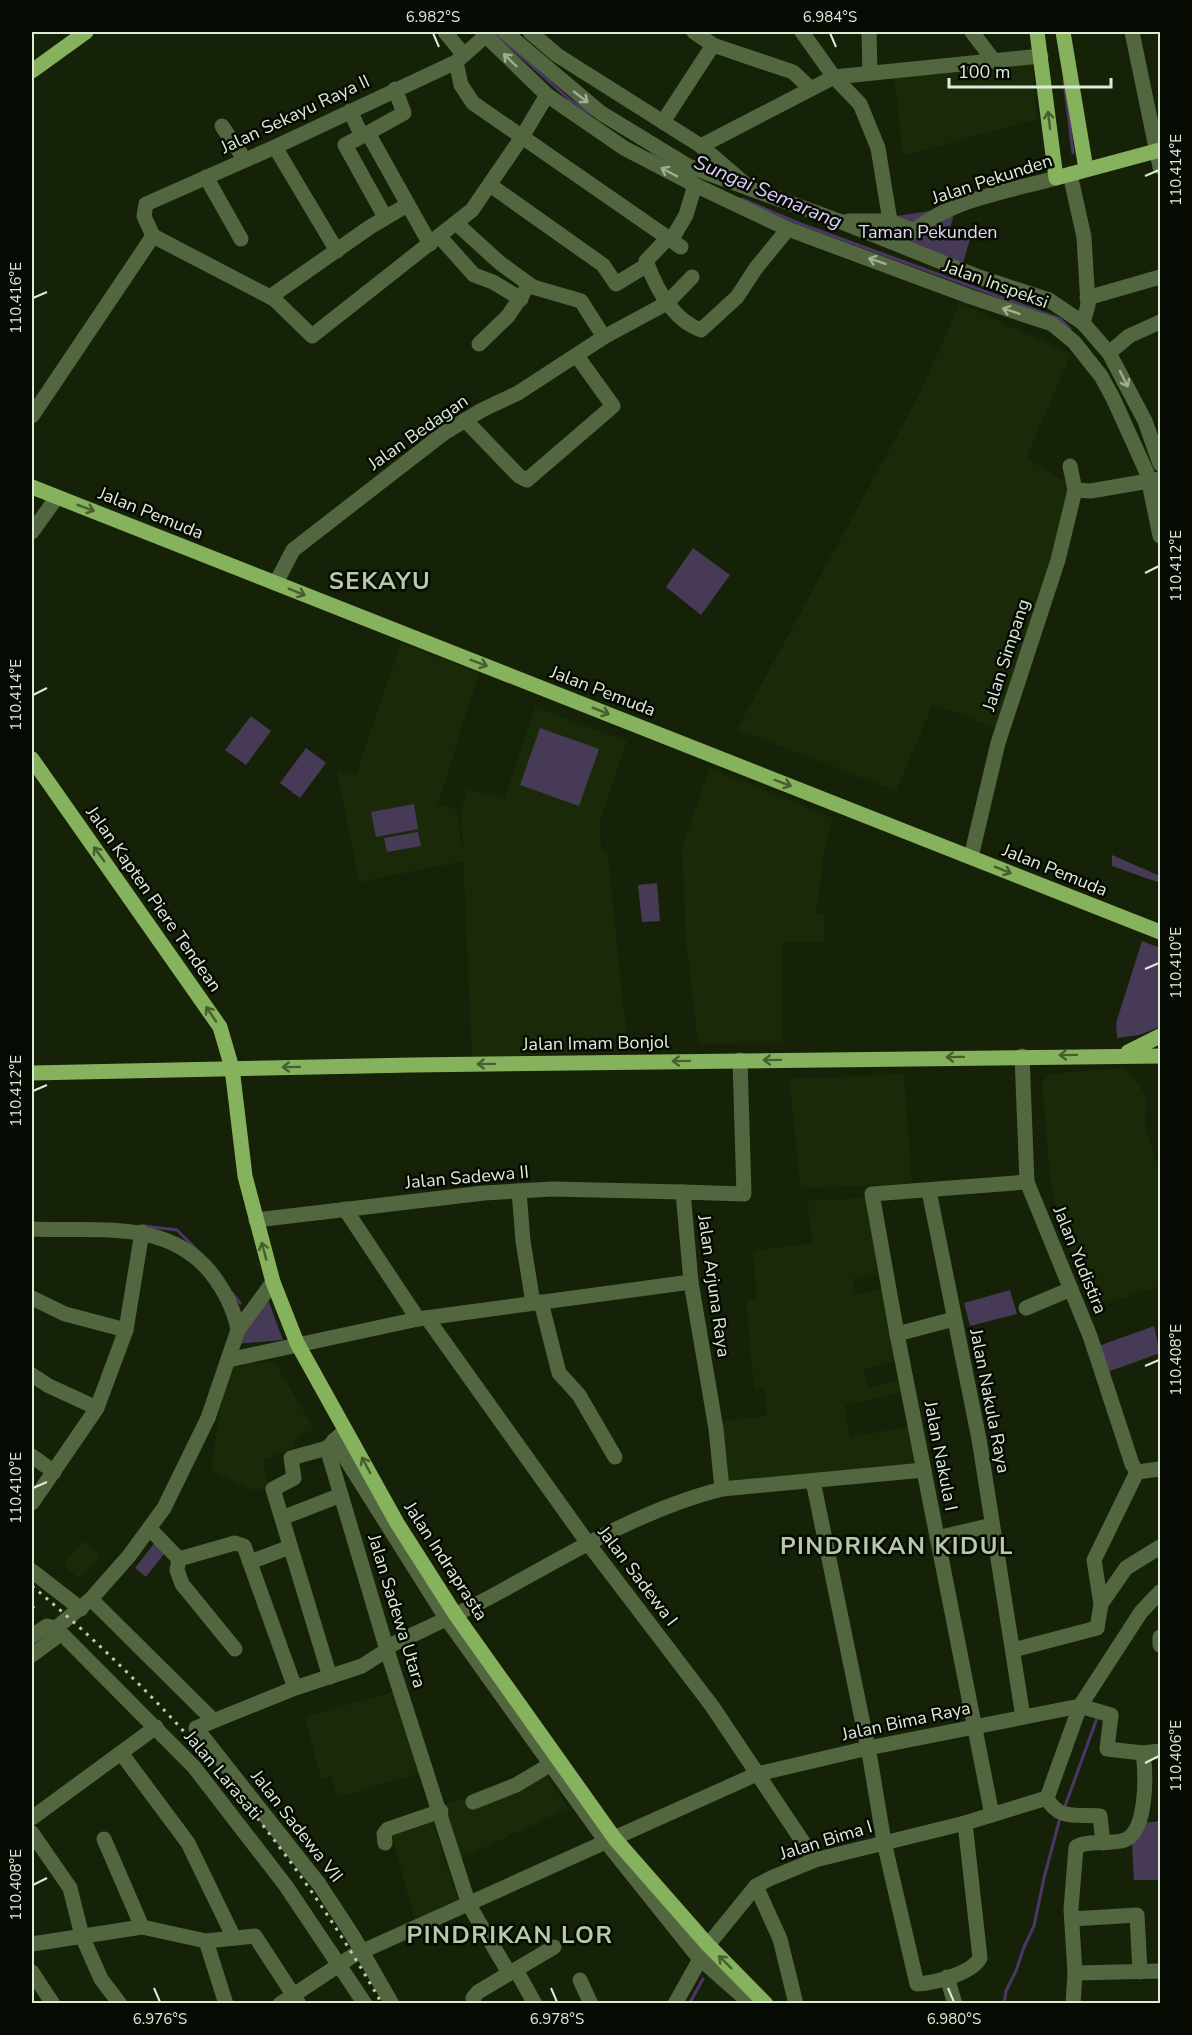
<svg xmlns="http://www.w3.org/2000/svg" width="1192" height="2035" viewBox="0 0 1192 2035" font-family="'Nunito Sans',sans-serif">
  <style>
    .built { fill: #1a2a08 }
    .green { fill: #473a57 }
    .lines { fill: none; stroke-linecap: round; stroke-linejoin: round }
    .stream { stroke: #4d3666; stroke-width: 3 }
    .minor { stroke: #526740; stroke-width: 15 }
    .major { stroke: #86b15d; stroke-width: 15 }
    .rail { stroke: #bec9b6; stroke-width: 3; stroke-dasharray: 3 6; stroke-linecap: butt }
    .oneway { stroke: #a0af94 }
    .oneway2 { stroke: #465e30 }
    .ticks { fill: none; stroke: #e0ead9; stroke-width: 2 }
    .labels { text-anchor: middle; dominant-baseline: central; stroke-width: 5; stroke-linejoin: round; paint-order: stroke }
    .street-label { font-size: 18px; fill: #e0ead9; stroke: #050a02 }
    .park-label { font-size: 18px; fill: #e3d5f5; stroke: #050a02 }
    .water-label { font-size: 20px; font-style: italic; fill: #e0ccfb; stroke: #050a02 }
    .district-label { font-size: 24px; font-weight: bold; letter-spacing: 1.5px; fill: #b7c9a8; stroke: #050a02 }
    .neatline { fill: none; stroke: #e0ead9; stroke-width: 2 }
    .ticks-label { font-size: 15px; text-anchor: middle; fill: #e0ead9 }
  </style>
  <rect width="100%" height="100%" fill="#152207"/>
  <g class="built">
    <polygon points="1032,62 1037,119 903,156 894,76"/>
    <polygon points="960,303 1071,355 1026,458 1070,485 1065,518 996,728 933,704 896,791 737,729 918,397"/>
    <polygon points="401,643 479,673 438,804 457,810 464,861 359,882 337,771 356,774"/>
    <polygon points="535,707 627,741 600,821 601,849 607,849 628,1050 472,1058 461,812 467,789 505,798"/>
    <polygon points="709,768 833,818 825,846 816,914 824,915 824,941 783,943 783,1043 698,1044 686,941 682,847"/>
    <polygon points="1121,1068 1129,1072 1146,1095 1145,1128 1160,1171 1160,1286 1093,1308 1060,1229 1050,1176 1042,1083 1049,1074"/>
    <polygon points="904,1074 912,1183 801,1189 789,1079"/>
    <polygon points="866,1198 878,1273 852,1279 856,1294 883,1289 899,1360 863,1370 868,1388 903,1379 904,1392 845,1406 850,1437 913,1426 922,1476 726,1491 720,1421 767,1416 765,1388 754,1388 746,1300 757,1298 753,1251 813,1243 807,1201"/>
    <polygon points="274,1361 314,1429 292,1440 295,1448 263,1460 269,1488 253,1490 211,1470 226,1367"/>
    <polygon points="84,1541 100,1556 79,1579 63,1564"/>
    <polygon points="396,1691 420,1773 338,1797 331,1776 321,1779 305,1717"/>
    <polygon points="542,1769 568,1808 460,1859 443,1805 492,1791"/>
    <polygon points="429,1811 460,1906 415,1921 389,1825"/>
  </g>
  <g class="green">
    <polygon points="956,207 950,228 971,236 961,270 850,223"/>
    <polygon points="693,548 730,575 701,615 666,587"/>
    <polygon points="251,716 271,731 246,765 225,750"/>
    <polygon points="540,728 599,749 579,806 520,785"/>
    <polygon points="306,748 326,763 300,798 280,783"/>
    <polygon points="414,804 418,829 376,837 371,812"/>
    <polygon points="418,832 421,846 387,852 384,838"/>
    <polygon points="1112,855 1160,876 1160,883 1112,866"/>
    <polygon points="657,883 660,921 642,922 638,885"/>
    <polygon points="1142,941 1160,948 1160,1027 1139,1035 1117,1038 1116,1023"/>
    <polygon points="1010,1290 1017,1314 970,1326 964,1303"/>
    <polygon points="267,1297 283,1340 235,1344"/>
    <polygon points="1154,1326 1160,1353 1102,1374 1093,1348"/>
    <polygon points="156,1541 167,1550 146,1577 135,1568"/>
    <polygon points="1160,1821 1160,1880 1134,1880 1132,1844 1144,1823"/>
  </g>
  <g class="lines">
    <g class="stream">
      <polyline points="495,33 570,100 591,114"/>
      <polyline points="1064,81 1073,153"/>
      <polyline points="652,153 666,162"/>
      <polyline points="742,199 798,223 1060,319 1070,329"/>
      <polyline points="144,1226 177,1230 206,1259"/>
      <polyline points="232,1293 240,1303"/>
      <polyline points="1064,1809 1097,1718"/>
      <polyline points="689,2004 703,1979"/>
      <polyline points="1004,2004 1006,1991 1016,1971 1024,1947 1034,1926 1044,1878 1060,1818"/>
    </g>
    <g class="minor">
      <polyline points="445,32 464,55"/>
      <polyline points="482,32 547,95 624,148 695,185 788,229 971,297 1052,324 1074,342 1101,376 1113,398 1147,473 1160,536"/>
      <polyline points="505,32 601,113 688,166 839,221 979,277 1049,300 1083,323 1109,353 1145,421 1160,464"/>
      <polyline points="530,32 557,55 701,146 744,183"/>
      <polyline points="694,32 713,45 793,72 810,88"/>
      <polyline points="802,32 834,77 860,104 878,148 890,221"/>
      <polyline points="869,32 870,73"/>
      <polyline points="972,32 994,61"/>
      <polyline points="1132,32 1160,167"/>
      <polyline points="456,62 461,85 473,103 681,247"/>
      <polyline points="350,111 362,136 368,133 430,244"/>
      <polyline points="663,122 713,45"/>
      <polyline points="222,126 245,160"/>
      <polyline points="368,133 404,113 395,89"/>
      <polyline points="362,136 345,145 385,217"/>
      <polyline points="701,146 834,77 1041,56"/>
      <polyline points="275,147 337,251"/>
      <polyline points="1070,174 1084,237 1088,305 1083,323"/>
      <polyline points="206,177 241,239"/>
      <polyline points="490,185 603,265 616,284 647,265"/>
      <path d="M848,221h42l24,10c37,-32 96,-40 142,-53"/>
      <polyline points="457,224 500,263 533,287 581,301 604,337"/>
      <polyline points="153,236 274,299 312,336 472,210 522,137 547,95"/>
      <polyline points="153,236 144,216 146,204 275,147 456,62 490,32"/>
      <polyline points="440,237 474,275 493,282 521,299"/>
      <path d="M669,237l-23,24c10,27 26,59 55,69l36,-33 19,-29 32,-39"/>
      <polyline points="672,239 686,215 695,185"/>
      <polyline points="270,297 370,227 407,205"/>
      <polyline points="1087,298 1160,277"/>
      <polyline points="479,344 508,316 524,292"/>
      <polyline points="1109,353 1129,336 1160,322"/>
      <polyline points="32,416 153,236"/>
      <polyline points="465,420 519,476 527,480 613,406 577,356"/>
      <polyline points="1075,490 1091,491 1160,479"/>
      <polyline points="32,532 57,497"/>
      <polyline points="276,583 293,550 444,433 482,410 518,393 604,337 667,303 692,277"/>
      <polyline points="971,857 998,743 1058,560 1075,490 1070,466"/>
      <polyline points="1022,1056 1027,1182 1090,1336 1132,1464 1137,1472"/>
      <polyline points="740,1060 744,1194 683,1192 691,1282 716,1429 722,1489 924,1470"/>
      <polyline points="519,1191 523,1241 533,1303"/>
      <polyline points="929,1191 979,1439 1023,1717"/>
      <polyline points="345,1209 418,1319"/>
      <polyline points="256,1220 484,1193 553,1189 683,1192"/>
      <path d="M32,1229c63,3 135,-11 179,44 14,18 23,35 27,57"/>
      <polyline points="32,1298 65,1314 126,1330"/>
      <polyline points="541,1302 559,1373 579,1395 615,1457"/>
      <polyline points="1026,1308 1071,1289"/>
      <polyline points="427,1318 587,1542 712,1706 815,1860"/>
      <polyline points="897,1334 954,1319"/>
      <polyline points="228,1360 418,1319 691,1282"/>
      <polyline points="32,1375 49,1386 97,1408"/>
      <polyline points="340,1435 327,1448 387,1650 469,1905 509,1973"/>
      <polyline points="334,1440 446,1618 607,1843 699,1958 751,2004"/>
      <polyline points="327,1448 291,1458 294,1478 273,1489 330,1677"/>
      <polyline points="32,1456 54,1472"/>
      <polyline points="1137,1472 1160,1469"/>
      <path d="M813,1481l57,277 14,84 33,142c17,-1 54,-10 63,-26l-15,-135"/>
      <polyline points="32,1503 97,1408 126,1330 142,1232"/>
      <polyline points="282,1518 341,1495"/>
      <polyline points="150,1529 179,1559 235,1543 244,1546 295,1688"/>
      <polyline points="937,1538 992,1525"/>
      <polyline points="179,1559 177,1570 182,1584 235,1649"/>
      <polyline points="250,1562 290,1547"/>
      <polyline points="32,1571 81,1609"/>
      <polyline points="91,1599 212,1719"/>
      <polyline points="1101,1604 1126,1568 1160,1547"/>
      <polyline points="56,1628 194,1767 286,1886 365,2004"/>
      <polyline points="56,1628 91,1599 129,1556 164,1508 208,1418 238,1330 273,1282"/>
      <polyline points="1097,1628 1101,1604 1094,1560 1137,1472"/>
      <polyline points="32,1636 47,1626 56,1628"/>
      <polyline points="1160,1637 1160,1645"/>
      <path d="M387,1647c35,-17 72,-33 107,-52 74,-40 145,-85 228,-106"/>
      <polyline points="387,1650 362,1666 295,1688 196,1728 319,1884 353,1936 392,2004"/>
      <polyline points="1013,1650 1097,1628"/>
      <polyline points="32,1655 55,1638 56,1628"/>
      <polyline points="121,1753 188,1843 234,1938"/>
      <polyline points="473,1802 516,1785 558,1760"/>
      <polyline points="992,1815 897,1334 872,1194 1027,1182"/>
      <polyline points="32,1818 156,1727"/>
      <polyline points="32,1833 70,1888 82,1936 101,1979 120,2004"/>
      <polyline points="104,1839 142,1927"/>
      <polyline points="385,1843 384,1834 388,1829 441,1811"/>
      <path d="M1103,1843l-3,-27c-21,-2 -42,5 -53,-18l33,-92 31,9 -4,34 36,4"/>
      <polyline points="756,1886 780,1939 796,2004"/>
      <polyline points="1072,1919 1137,1915 1140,1972"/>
      <polyline points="206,1941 226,2004"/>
      <polyline points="32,1944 142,1927 206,1941 255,1936 298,2002"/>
      <polyline points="516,1970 535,2004"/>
      <polyline points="32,1972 53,2004"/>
      <path d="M1075,1973l-4,-64 5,-62c11,-7 32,-3 45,-6 27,-4 25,-67 22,-88l17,-2"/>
      <polyline points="947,1977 955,2004"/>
      <polyline points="580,1980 591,2004"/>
      <polyline points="280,2004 354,1955 757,1774 868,1748 1080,1706 1141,1612 1160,1592"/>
      <polyline points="474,2004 473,1998 478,1992 554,1947"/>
      <polyline points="675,2004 708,1945 756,1886 771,1878 815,1860 965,1823 1047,1798"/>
      <polyline points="1073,2004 1075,1973 1160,1971"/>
    </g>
    <g class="major">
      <polyline points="1037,32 1056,178 1160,150"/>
      <polyline points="1063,32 1086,169"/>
      <polyline points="32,71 86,32"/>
      <polyline points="32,487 1160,932"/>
      <polyline points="32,759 220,1027 232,1068 245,1176 273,1282 297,1343 397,1523 455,1614 615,1839 708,1945 766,2004"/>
      <polyline points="1128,1052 1160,1036"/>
      <polyline points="32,1073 412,1065 1160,1056"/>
    </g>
    <g class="rail">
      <path d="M32,1586c140,117 260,259 350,418"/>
      <polyline points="32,1606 36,1610"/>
    </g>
  </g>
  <defs><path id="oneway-shaft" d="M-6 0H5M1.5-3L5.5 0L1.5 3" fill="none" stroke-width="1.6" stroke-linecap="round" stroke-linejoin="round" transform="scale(1.5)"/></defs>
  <g class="oneway">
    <use href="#oneway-shaft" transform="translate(510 60) rotate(-136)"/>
    <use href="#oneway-shaft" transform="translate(581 97) rotate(38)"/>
    <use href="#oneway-shaft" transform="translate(669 172) rotate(-152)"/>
    <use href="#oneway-shaft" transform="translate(877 261) rotate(-161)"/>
    <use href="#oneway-shaft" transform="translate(1011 311) rotate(-162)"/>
    <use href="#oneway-shaft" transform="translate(1124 379) rotate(63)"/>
  </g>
  <g class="oneway2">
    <use href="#oneway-shaft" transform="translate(1049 120) rotate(-97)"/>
    <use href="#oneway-shaft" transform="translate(86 508) rotate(21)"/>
    <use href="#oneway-shaft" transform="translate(297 592) rotate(22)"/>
    <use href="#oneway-shaft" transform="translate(479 663) rotate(21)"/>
    <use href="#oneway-shaft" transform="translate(601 711) rotate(22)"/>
    <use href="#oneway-shaft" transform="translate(783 783) rotate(20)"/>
    <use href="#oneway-shaft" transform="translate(99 854) rotate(-126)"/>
    <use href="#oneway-shaft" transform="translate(1003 870) rotate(22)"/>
    <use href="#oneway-shaft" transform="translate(211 1014) rotate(-124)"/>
    <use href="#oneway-shaft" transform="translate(1068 1055) rotate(179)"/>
    <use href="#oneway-shaft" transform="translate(955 1057) rotate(179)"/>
    <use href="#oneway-shaft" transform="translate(772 1060) rotate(179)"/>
    <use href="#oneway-shaft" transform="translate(681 1061) rotate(179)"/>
    <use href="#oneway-shaft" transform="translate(486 1064) rotate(179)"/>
    <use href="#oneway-shaft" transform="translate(291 1067) rotate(179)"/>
    <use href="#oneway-shaft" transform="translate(264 1251) rotate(-105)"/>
    <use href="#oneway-shaft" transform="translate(366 1465) rotate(-118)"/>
    <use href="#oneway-shaft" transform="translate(725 1962) rotate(-135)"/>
  </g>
  <path class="ticks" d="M433,33l6,14M830,33l6,14M1145,176l14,-6M33,298l14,-6M1145,573l14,-7M33,695l14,-7M1145,969l14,-6M33,1091l14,-6M1145,1366l14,-6M33,1488l14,-6M1145,1763l14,-7M33,1885l14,-7M154,1988l6,14M551,1988l6,14M948,1988l6,14"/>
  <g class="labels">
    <g class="street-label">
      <text transform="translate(295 114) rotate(-25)">Jalan Sekayu Raya II</text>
      <text transform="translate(992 179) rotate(-18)">Jalan Pekunden</text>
      <text transform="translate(996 284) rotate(20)">Jalan Inspeksi</text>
      <text transform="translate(418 432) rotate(-35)">Jalan Bedagan</text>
      <text transform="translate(151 513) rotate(22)">Jalan Pemuda</text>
      <text transform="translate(1006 655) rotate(-72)">Jalan Simpang</text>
      <text transform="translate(603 691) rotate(21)">Jalan Pemuda</text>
      <text transform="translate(1055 870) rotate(22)">Jalan Pemuda</text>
      <text transform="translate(154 899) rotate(55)">Jalan Kapten Piere Tendean</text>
      <text transform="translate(596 1043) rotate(-1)">Jalan Imam Bonjol</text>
      <text transform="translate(467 1177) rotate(-5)">Jalan Sadewa II</text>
      <text transform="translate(1080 1260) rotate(68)">Jalan Yudistira</text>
      <text transform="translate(714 1286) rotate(82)">Jalan Arjuna Raya</text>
      <text transform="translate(990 1401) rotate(79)">Jalan Nakula Raya</text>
      <text transform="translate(941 1456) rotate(79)">Jalan Nakula I</text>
      <text transform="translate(446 1561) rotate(57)">Jalan Indraprasta</text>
      <text transform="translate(638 1576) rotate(53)">Jalan Sadewa I</text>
      <text transform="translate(397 1611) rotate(73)">Jalan Sadewa Utara</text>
      <text transform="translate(906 1721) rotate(-12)">Jalan Bima Raya</text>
      <text transform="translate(223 1775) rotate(50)">Jalan Larasati</text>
      <text transform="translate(297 1826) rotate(52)">Jalan Sadewa VII</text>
      <text transform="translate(826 1840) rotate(-17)">Jalan Bima I</text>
    </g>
    <g class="park-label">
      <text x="928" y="232">Taman Pekunden</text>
    </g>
    <g class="water-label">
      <text transform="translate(768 192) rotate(23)">Sungai Semarang</text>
    </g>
    <g class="district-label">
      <text x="380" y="581">SEKAYU</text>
      <text x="897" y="1546">PINDRIKAN KIDUL</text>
      <text x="510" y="1935">PINDRIKAN LOR</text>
    </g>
  </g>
  <rect width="1192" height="2035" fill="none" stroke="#050a02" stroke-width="66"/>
  <path d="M949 78v9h162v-9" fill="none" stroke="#e0ead9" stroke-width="3"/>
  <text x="958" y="78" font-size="18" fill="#e0ead9" stroke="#050a02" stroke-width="4.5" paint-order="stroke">100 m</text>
  <rect x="33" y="33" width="1126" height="1969" class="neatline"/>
  <g class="ticks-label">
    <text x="433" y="22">6.982°S</text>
    <text x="830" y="22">6.984°S</text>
    <text transform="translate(1176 170) rotate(-90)" y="5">110.414°E</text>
    <text transform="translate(16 298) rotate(-90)" y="5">110.416°E</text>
    <text transform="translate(1176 566) rotate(-90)" y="5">110.412°E</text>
    <text transform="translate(16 695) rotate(-90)" y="5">110.414°E</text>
    <text transform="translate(1176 963) rotate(-90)" y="5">110.410°E</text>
    <text transform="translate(16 1091) rotate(-90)" y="5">110.412°E</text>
    <text transform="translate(1176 1360) rotate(-90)" y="5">110.408°E</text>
    <text transform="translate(16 1488) rotate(-90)" y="5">110.410°E</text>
    <text transform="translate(1176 1756) rotate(-90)" y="5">110.406°E</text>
    <text transform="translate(16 1885) rotate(-90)" y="5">110.408°E</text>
    <text x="160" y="2024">6.976°S</text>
    <text x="557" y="2024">6.978°S</text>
    <text x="954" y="2024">6.980°S</text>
  </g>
</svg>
